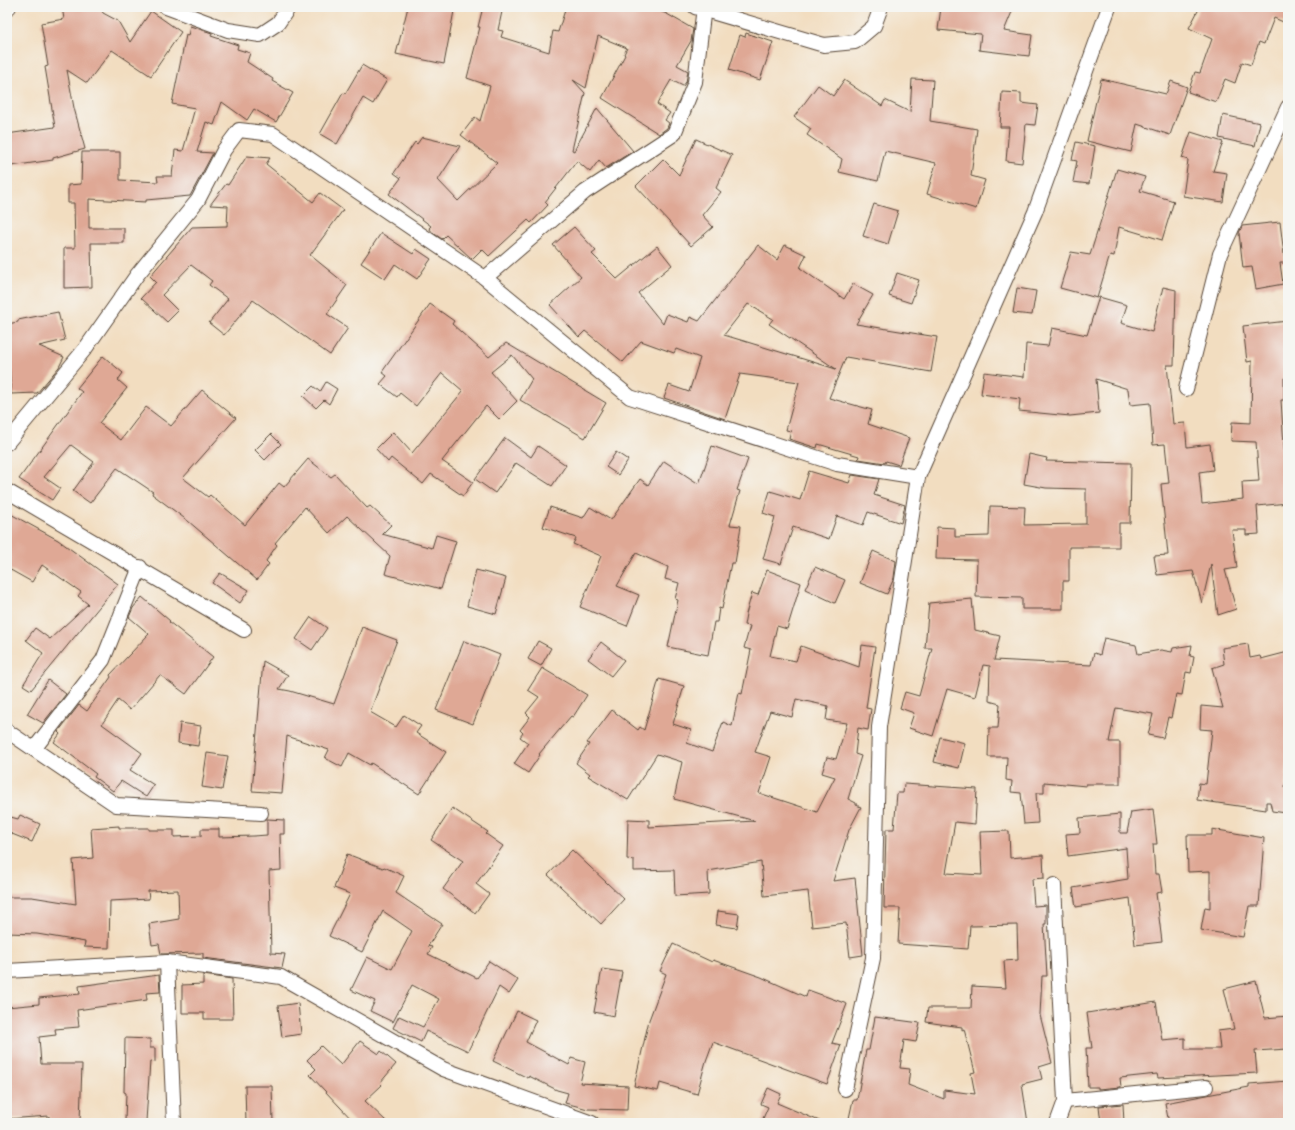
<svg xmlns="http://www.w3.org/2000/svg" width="1295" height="1130" viewBox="0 0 1295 1130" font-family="Sriracha,sans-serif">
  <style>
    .building { fill: #dfa895; fill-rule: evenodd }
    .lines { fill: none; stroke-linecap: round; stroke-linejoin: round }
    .street-casing { stroke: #564536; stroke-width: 16 }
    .street { stroke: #fff; stroke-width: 14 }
  </style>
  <rect width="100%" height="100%" fill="#f6f6f2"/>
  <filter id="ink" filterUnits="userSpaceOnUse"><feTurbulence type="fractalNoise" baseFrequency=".025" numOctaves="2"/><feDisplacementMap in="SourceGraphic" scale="8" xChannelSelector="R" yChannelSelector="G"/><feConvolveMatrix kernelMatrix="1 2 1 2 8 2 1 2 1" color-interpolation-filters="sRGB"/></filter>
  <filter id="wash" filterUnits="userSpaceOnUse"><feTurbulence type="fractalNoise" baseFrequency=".012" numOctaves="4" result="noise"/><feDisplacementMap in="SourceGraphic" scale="16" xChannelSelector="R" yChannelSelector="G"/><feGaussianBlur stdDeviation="0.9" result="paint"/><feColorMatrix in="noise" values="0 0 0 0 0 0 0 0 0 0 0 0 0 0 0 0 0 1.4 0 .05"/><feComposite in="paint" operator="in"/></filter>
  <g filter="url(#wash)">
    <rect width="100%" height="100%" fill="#f2ddc0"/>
    <g id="blocks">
      <g class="building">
        <polygon points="62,7 100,7 103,13 118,21 130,42 151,11 181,32 151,76 112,50 87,83 67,70 74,108 85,149 53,158 53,160 11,166 7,134 55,127 45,67 48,66 41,23 64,19"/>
        <polygon points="408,7 438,7 454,11 444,64 396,54"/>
        <polygon points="483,7 503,7 498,30 503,31 501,37 549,52 553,31 558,32 566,7 649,7 667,14 693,29 691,41 677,65 688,71 686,82 683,86 671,80 657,104 670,113 665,120 669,123 667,128 659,134 602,98 625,55 624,54 627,48 598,36 586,88 573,80 585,93 572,150 574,151 597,108 633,151 606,168 599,160 590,172 577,161 545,202 548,205 531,223 528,220 489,256 482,249 472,259 446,235 442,239 433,233 429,228 431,226 389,194 401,178 394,173 415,142 417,144 422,137 460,146 438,180 458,201 497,163 461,135 475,117 480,121 490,86 467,78 480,27 478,27"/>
        <polygon points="941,7 1014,7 1004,31 1032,35 1029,56 979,50 981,34 938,30"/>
        <polygon points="1200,7 1288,7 1288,24 1274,18 1264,44 1259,42 1251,65 1242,62 1235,83 1225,79 1216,102 1188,92 1195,72 1200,73 1212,39 1189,28"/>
        <polygon points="190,26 212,33 211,36 238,45 237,49 250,53 247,62 273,79 272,81 293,93 276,122 254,109 247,120 222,102 214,125 206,122 197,152 213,153 190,196 146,200 146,202 89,199 89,228 124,228 124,243 91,243 92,287 64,288 64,248 75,248 74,203 68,203 68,185 81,184 82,152 120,152 120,180 158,182 157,176 172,176 175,150 183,151 195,108 172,104 186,35 188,36"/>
        <polygon points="746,33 773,42 760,80 729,70 740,35 745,37"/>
        <polygon points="362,65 387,80 373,104 363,98 337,144 320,134 343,93 345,94"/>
        <polygon points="912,79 933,80 930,121 977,129 971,176 985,180 976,209 927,194 936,163 885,151 878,181 839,172 842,159 807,135 811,129 794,117 818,85 833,96 844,80 882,106 885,100 910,112"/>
        <polygon points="1101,79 1166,94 1171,81 1187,87 1170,135 1137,124 1131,152 1087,141"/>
        <polygon points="1002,92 1021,93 1021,103 1038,105 1035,125 1026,124 1022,163 1006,161 1009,127 1000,127"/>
        <polygon points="1223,115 1260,123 1255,146 1219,138"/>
        <polygon points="1191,132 1223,142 1213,171 1227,173 1223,202 1183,196 1188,160 1182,158"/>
        <polygon points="696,139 732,155 716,188 721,192 702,215 713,227 691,246 636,186 663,159 679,175"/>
        <polygon points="1076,142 1095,146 1089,184 1073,182 1077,161 1072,160"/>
        <polygon points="247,156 270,158 266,164 313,202 320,193 343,210 310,255 347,285 327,314 348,328 330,355 253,300 224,335 209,323 228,299 209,285 212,281 191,265 162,295 178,311 167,322 141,298 156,282 150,276 192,227 227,226 228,206 210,205 226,184 228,185"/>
        <polygon points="1117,169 1145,177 1140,191 1174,201 1162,240 1119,227 1114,256 1110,255 1097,298 1060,288 1071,252 1090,255"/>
        <polygon points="874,204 898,211 888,244 863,236"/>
        <polygon points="1280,222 1285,263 1280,263 1283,284 1256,289 1252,267 1243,268 1239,233 1242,226"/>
        <path d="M574,227l22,24 -4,3 25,25 40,-33 15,19 -34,28 25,31 4,-10 21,8 2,-5 9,4 59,-76 19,15 8,-15 21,10 -6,13 44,31 9,-15 20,11 -17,29 81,13 -6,35 -85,-15 -17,41 43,12 -4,14 41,14 -10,27 -13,-4 -1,2 -27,-4 1,-3 -41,-12 -1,4 -28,-9 2,-8 -5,-1 13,-48 -59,-8 -15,45 -61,-21 5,-13 20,7 11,-34 -24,-9 -2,4 -33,-12 -18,21 -38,-31 -6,6 -29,-32 31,-28 -28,-32zM748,304l25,15 -4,5 67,45 -112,-34z"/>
        <polygon points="381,233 413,254 416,249 431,259 417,279 395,264 385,279 361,263"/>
        <polygon points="897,273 919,280 911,303 889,296"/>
        <polygon points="1163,287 1176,290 1174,365 1167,365 1173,424 1185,423 1187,447 1210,444 1213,470 1199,472 1202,504 1243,499 1242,482 1259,481 1256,442 1231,441 1232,422 1251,423 1252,361 1247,362 1243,326 1288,321 1288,378 1284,378 1284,400 1281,400 1285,461 1288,460 1288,503 1257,506 1259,534 1246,535 1246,530 1232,530 1237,568 1225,570 1236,609 1218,615 1211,564 1202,603 1193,571 1157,575 1154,556 1168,555 1161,484 1169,483 1165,444 1153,445 1150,403 1130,405 1128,389 1096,379 1099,413 1070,416 1019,411 1020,399 981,394 984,372 1024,377 1026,344 1048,346 1052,328 1087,335 1099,297 1127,305 1121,323 1152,332"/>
        <polygon points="1017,288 1036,291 1032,315 1013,313"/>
        <polygon points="430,304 454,321 452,324 489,357 506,343 606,403 585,438 520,400 532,379 512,355 491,372 517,401 499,419 486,406 442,461 473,482 463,496 431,474 423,484 391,458 388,462 376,449 393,432 412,453 463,391 442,373 416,406 400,393 397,397 380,384 387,376 382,372"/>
        <polygon points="58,312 65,340 39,346 64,357 59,367 37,393 11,394 7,324 18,322 18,320"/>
        <polygon points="103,356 123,373 118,380 127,388 99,423 121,440 146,407 171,426 202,390 236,418 183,478 208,497 210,495 245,525 279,483 284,487 308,459 331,477 335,474 367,508 370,506 391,525 382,534 432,548 436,535 456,541 441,589 385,574 390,556 347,516 329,533 305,507 275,543 277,545 266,561 269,564 257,580 188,521 152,494 153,492 117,468 90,503 73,491 94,462 71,445 44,477 60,488 52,500 19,479 82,392 77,388"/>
        <polygon points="326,382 337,389 329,404 324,400 316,408 303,396 313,386 320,392"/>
        <polygon points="271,434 281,444 265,460 255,450"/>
        <polygon points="505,438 531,457 538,446 566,465 552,486 516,463 495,493 475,479"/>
        <polygon points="712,446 748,459 737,490 740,491 730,525 741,526 735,563 731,563 722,609 719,608 717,622 714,622 708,655 668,647 678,600 675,599 679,583 665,579 668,567 636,553 617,586 639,595 627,626 580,607 601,556 573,544 576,538 543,527 550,507 583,518 590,507 611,520 640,479 648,485 664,461 699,484"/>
        <polygon points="616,452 628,460 618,475 606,467"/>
        <polygon points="1029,454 1047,458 1046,461 1131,463 1130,523 1119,523 1119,547 1069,547 1069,581 1063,581 1063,609 1022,609 1022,598 976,597 977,560 936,559 937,527 955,528 955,537 989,536 990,506 1025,507 1024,525 1086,524 1086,489 1046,488 1024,484"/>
        <polygon points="809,471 849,483 852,475 879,479 874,495 905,505 901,523 868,512 863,525 837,516 829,539 793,527 781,564 763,559 775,517 763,513 770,491 800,500"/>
        <polygon points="7,512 58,540 118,584 31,690 23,685 43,653 26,640 35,628 50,639 88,604 78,596 81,592 42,565 32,582 7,568"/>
        <polygon points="873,551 896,561 894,578 887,594 860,583"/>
        <polygon points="815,567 845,580 835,603 805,589"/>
        <polygon points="476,570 506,578 496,614 467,606"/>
        <path d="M767,570l34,13 -14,46 -10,-3 -7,30 26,5 5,-15 58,21 3,-22 13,2 -9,61 5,1 -3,21 -10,-2 -3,26 6,2 -13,43 8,4v2l5,2 -12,23 -16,51 22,-3 8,77 -13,2 -4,-34 -34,4 -4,-36 -44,5 -3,-34 -53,9 1,23 -34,2 -1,-26 -40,1v-11l-7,-1 1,-40 21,1v7l106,-6 -81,-22 8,-37 -25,-8 -29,46 -40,-24 2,-2 -14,-11 13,-19 -2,-1 25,-33 26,20 2,-3 4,3 15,-51 25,7 -11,38 18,6 -4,13 25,9 11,-30 9,4 7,-33 3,1 9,-44 -7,-2 6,-22 -6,-1 2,-11 6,-21 6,2zM796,699l32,7 -2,14 21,3 -11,36 -9,-2 -5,16 13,4 -18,35 -58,-19 12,-36 -16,-5 15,-41 22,6z"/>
        <polygon points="220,573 249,590 240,603 212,583"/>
        <polygon points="142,597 170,621 169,622 213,657 186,694 160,675 130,710 118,700 102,724 142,753 130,770 154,785 146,797 121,781 113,791 94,777 96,774 54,742 60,734 58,732 79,705 87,711 111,677 110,675 149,634 129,617 133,608"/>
        <polygon points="972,599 975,630 1000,636 994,660 1091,665 1094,653 1100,655 1104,638 1136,645 1138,654 1161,650 1172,652 1173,648 1192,645 1190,656 1194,657 1191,673 1186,672 1182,695 1176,694 1171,718 1168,717 1163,738 1148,735 1153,714 1116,708 1109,742 1120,742 1120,784 1086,784 1086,786 1044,782 1044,793 1036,793 1038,823 1024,824 1021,793 1011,792 1012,781 1006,780 1007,757 988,757 989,728 998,728 1000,704 989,701 990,666 983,665 975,697 947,689 933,736 909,728 914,713 900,708 905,692 919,696 932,648 925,648 929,603"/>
        <polygon points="311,617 327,628 312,650 296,639"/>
        <polygon points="362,627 397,640 370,712 396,727 404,715 421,726 416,733 446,752 419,794 371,763 370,765 349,753 342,767 325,758 329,750 287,736 282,793 252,791 263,661 288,675 279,689 290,691 334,704"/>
        <polygon points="464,641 500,655 473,724 436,710"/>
        <polygon points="538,641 551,648 541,666 528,659"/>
        <polygon points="601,642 624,660 611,676 588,659"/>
        <polygon points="1248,644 1250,658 1260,656 1261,659 1288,652 1288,758 1285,787 1288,788 1288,799 1286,813 1272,811 1270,802 1266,802 1266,810 1197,800 1199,783 1206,784 1212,730 1200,729 1201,706 1223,708 1212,668 1224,664 1222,648"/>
        <polygon points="542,668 587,695 573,717 571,716 539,754 540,755 528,773 514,764 528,743 520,737 523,733 520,730 530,717 526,713 539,697 528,690"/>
        <polygon points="48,680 66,694 43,723 27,714"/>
        <polygon points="180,723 201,726 198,746 178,743"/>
        <polygon points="940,737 965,743 959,768 934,762"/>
        <polygon points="207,753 228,756 222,790 202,787"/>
        <polygon points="904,784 977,789 975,824 955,822 946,873 982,875 980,832 1009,831 1010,858 1043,855 1044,878 1032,879 1034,906 1046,905 1046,924 1044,924 1047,976 1042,976 1040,1015 1052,1063 1039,1067 1042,1079 1022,1084 1028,1123 848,1123 853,1100 857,1100 866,1050 869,1050 875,1017 920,1023 916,1042 904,1040 900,1068 910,1069 908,1085 944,1099 944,1090 975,1094 971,1073 975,1072 964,1029 962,1030 962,1027 926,1022 928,1008 971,1008 972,986 1006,988 1004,961 1018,960 1017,925 970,926 968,949 898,944 900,908 884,908 886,829 894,829 897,793 903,793"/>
        <polygon points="452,808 488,832 486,834 503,846 476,884 489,894 475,913 443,889 463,861 431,840"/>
        <polygon points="1153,809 1157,844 1153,844 1155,874 1159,874 1162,892 1156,893 1162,942 1135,945 1130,898 1076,907 1073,888 1128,879 1126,848 1068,856 1066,834 1080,833 1079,818 1120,814 1120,833 1127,833 1131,812"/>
        <polygon points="20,815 40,824 32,842 7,832 7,816 18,819"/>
        <polygon points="267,819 284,820 284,834 280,834 281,870 269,871 271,953 285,954 282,968 203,958 203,953 161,954 159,944 152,945 149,924 179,919 178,890 148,891 149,899 110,901 109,948 84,947 85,942 37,934 7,933 7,897 32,897 76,904 73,860 93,858 91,828 119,826 119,828 149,828 149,830 174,830 174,837 201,836 201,829 219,829 219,837 254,836 267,835"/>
        <polygon points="1212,829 1264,838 1259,906 1249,906 1243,937 1201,930 1205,907 1210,908 1210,871 1188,872 1187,835 1212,835"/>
        <polygon points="572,850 624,899 601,924 548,875"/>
        <polygon points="347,854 383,868 384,867 404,876 396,893 442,924 428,946 432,947 428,954 477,978 489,961 518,980 509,994 499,987 468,1051 426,1031 421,1042 393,1028 399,1016 423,1027 439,999 412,985 393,1022 370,1011 375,1001 351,990 367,957 392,969 412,931 383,911 362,952 329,936 350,894 334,888"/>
        <polygon points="718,911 739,914 737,928 716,925"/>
        <polygon points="673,944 712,962 713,960 761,977 806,997 808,990 847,1004 832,1043 841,1045 827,1084 713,1042 706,1061 697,1094 660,1083 658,1091 634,1086 649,1020 666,974 660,971"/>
        <polygon points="602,969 622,972 614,1016 594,1012"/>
        <polygon points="159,975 160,992 146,993 147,1000 77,1010 79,1027 55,1029 56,1035 39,1037 41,1064 82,1064 80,1122 60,1122 60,1120 49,1119 49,1116 7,1119 7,1007 39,1004 39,998 80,994 79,986"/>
        <polygon points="203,975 232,979 233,1019 204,1019 204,1013 182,1013 182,985 203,984"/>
        <polygon points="1256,981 1265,1018 1288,1016 1288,1049 1255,1051 1257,1073 1158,1078 1157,1074 1120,1078 1121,1087 1098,1089 1098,1087 1088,1087 1086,1048 1092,1048 1087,1013 1156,1002 1162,1040 1185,1038 1185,1049 1220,1049 1218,1031 1234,1029 1224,989"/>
        <polygon points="298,1003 301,1034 282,1037 278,1006"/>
        <polygon points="517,1011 536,1020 526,1042 569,1065 571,1058 585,1062 580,1083 628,1086 627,1110 588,1109 565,1103 568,1093 557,1090 529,1076 528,1078 493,1061"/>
        <polygon points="125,1038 150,1039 150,1048 155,1048 155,1062 150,1061 146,1121 125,1121 126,1093 124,1092"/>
        <polygon points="360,1041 379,1054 381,1051 396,1064 380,1083 382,1085 365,1101 388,1123 355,1123 310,1075 316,1069 307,1060 321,1046 341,1065"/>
        <polygon points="1288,1081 1286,1123 1169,1123 1165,1103 1249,1087 1249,1084"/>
        <polygon points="245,1086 272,1086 273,1123 246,1123"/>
        <polygon points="768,1088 781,1094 777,1103 824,1123 761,1123 768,1107 761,1104"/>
        <polygon points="1123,1104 1124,1123 1101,1123 1099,1106"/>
      </g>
    </g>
  </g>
  <g filter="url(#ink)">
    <use href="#blocks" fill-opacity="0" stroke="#564536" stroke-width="1"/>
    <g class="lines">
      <g class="street-casing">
        <g id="street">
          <polyline points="166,7 228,30 260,35 278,23 289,7"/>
          <polyline points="695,7 824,45 855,42 874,26 881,7"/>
          <polyline points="7,8 9,7"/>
          <polyline points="485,278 585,192 674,134 695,82 704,7"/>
          <polyline points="1186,389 1220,254 1288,107"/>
          <polyline points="7,443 85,349 137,275 198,200 224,150 239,130 273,134 485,278 630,397 837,464 918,477"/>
          <polyline points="7,491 244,630"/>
          <polyline points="7,731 116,805 261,813"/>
          <polyline points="34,749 103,660 140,567"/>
          <polyline points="1054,885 1065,1101 1057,1123"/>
          <polyline points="167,962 174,1123"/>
          <polyline points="7,971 167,962 281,977 443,1069 592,1123"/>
          <polyline points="845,1089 873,958 879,727 918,477 1035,212 1109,7"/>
          <polyline points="1065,1101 1206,1087"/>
        </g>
      </g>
      <use href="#street" class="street"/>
    </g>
  </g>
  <rect width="1295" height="1130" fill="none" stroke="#f6f6f2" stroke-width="24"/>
</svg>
